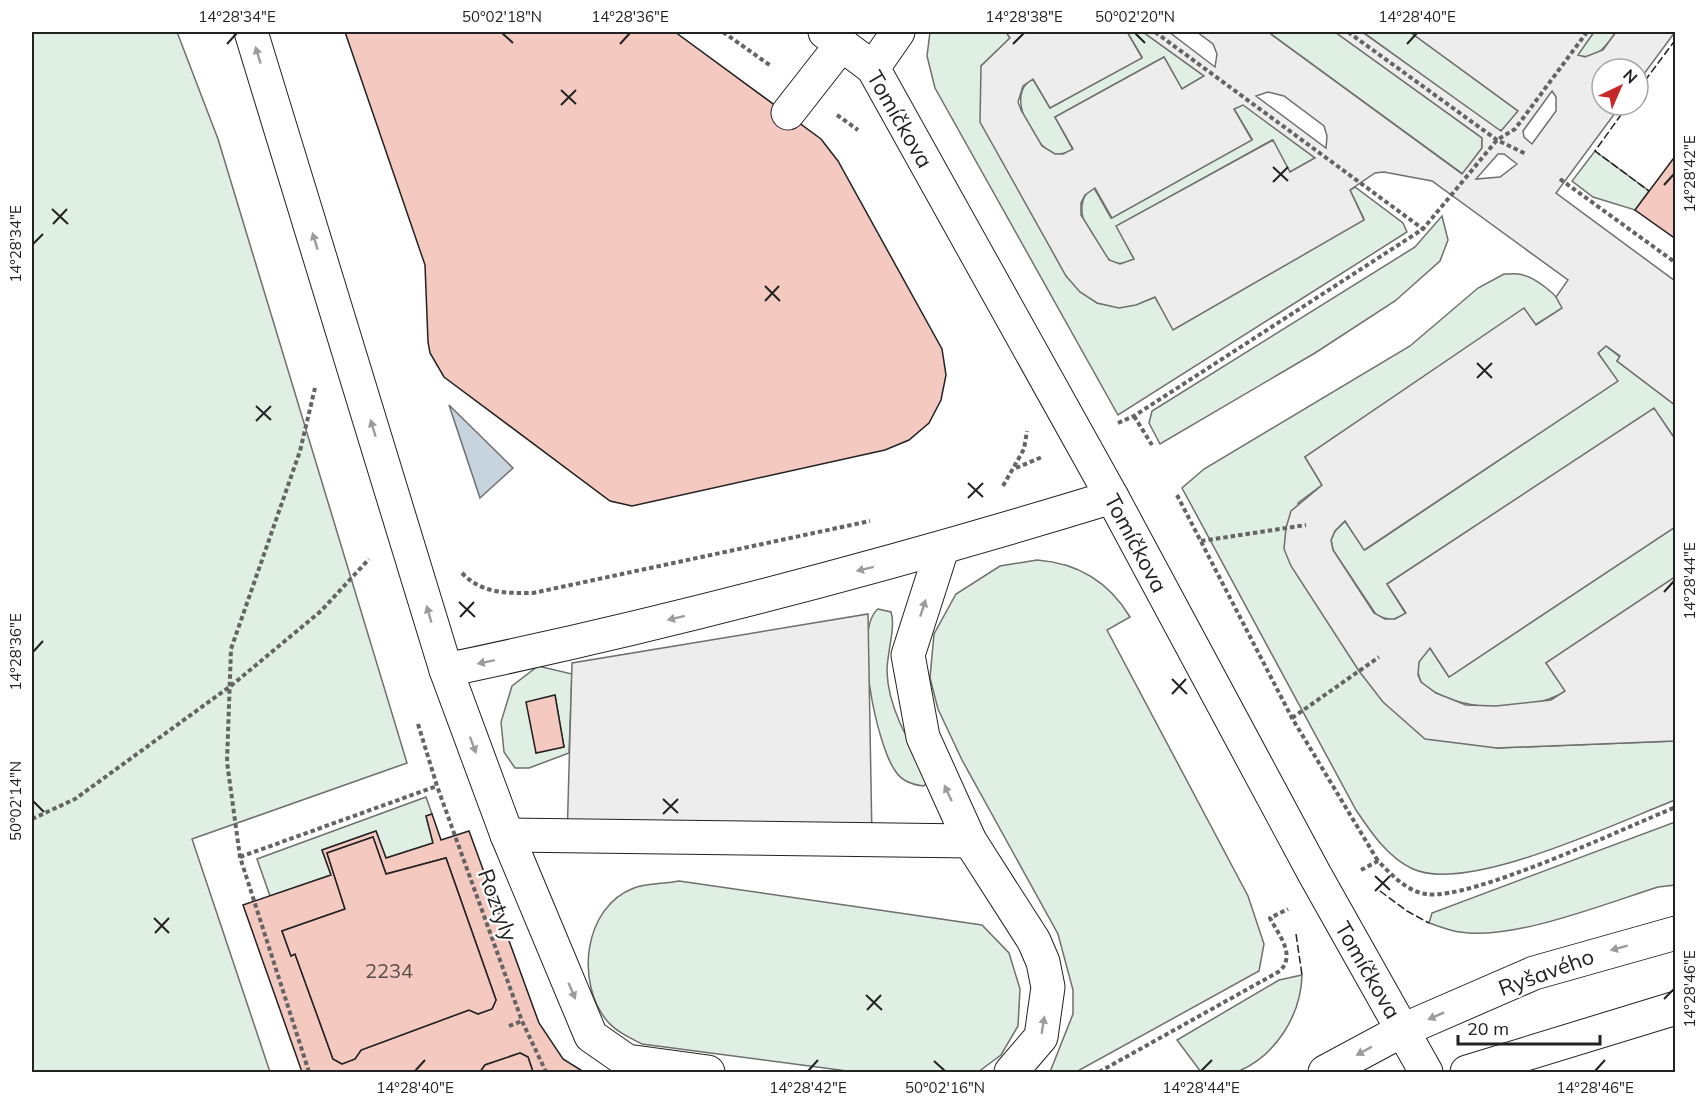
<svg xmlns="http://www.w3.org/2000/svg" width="1707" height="1104" viewBox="0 0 1707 1104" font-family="Mulish,sans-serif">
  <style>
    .green { fill: #e0efe3; stroke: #6f6f6f; stroke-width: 1.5; fill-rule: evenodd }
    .parking { fill: #ededed; stroke: #6f6f6f; stroke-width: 1.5; fill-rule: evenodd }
    .water { fill: #c7d3dd; stroke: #6f6f6f; stroke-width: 1.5 }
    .building { fill: #f3c9c0; stroke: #222; stroke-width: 1.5; fill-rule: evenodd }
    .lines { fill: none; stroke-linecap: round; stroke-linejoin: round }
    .minor-casing { stroke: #222; stroke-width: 35 }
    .major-casing { stroke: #222; stroke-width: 35 }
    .path { stroke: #646464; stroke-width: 4; stroke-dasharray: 4.5 3; stroke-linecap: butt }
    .minor { stroke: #fff; stroke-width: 33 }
    .major { stroke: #fff; stroke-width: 33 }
    .fence { stroke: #222; stroke-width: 1.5; stroke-dasharray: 8 3; stroke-linecap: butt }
    .oneway { fill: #9c9c9c }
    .ticks { fill: none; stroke: #222; stroke-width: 2 }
    .labels { text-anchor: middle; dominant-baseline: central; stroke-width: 4.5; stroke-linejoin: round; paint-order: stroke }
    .number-label { font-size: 20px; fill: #564c4a }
    .street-label { font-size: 22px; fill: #222; stroke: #fff }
    .neatline { fill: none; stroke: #222; stroke-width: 2 }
    .ticks-label { font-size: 15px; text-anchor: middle; fill: #222 }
  </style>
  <rect width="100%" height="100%" fill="#fff"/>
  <g class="green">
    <polygon points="32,32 177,32 218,139 407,763 192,839 270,1072 32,1072"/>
    <path d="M930,32h76l4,6 -29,28 116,237c23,5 36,4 58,-6l19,32 190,-110 -14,-29 5,-3 48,36 4,9 -289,183 -183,-327 -8,-32z"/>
    <path d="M1127,32h16l61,44 -22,13 -18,-32 -109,60 18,33c-6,3 -11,5 -18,4 -18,-4 -53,-60 -22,-75l17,29 92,-51z"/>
    <polygon points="1268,32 1335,32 1482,138 1482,148 1463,174"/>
    <polygon points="1363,32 1410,32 1518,111 1504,130 1498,130"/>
    <path d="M1594,32h22c-10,13 -19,30 -39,23z"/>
    <path d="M1243,104l72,54 -25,14 -18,-32 -155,86 17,33c-5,3 -11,6 -18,4 -17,-3 -53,-60 -22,-75l17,30 141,-79 -18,-30z"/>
    <polygon points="1595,151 1649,191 1635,210 1593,197 1572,181"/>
    <polygon points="1442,216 1448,240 1440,261 1395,301 1315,353 1160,444 1149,423 1152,411 1415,247"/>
    <path d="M1504,274c6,0 13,-1 19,1 12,3 36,20 40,33l-28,17 -11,-16 -219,148 17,28 -24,18 61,168 138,77 178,-7v59c-57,22 -207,94 -262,69 -25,-11 -43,-38 -57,-59l-174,-322 22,-19 206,-123 68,-58z"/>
    <polygon points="1606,346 1620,357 1617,361 1675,405 1675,434 1673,436 1654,409 1387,584 1406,614 1392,620 1377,616 1333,550 1331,540 1335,531 1345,521 1365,550 1617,381 1598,353"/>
    <path d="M1675,527v50l-129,86 20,28c-37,23 -113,22 -145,-9 -6,-13 -3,-25 9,-34l19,29z"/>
    <path d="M1037,560c41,3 72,22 93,57l-23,13 141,266 16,48 -5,27 -183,101h-26l23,-58v-24l-15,-56 -96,-174 -24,-51 -8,-31 4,-44 22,-40 44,-28z"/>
    <path d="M878,609l13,3c5,15 -4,40 -4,59 1,39 24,74 43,107l-6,8c-10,-1 -22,-5 -28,-14 -19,-25 -44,-142 -18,-163z"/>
    <path d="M538,666l34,8 -3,79 -40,15h-14l-11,-16 -3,-30 11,-36zM555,695l9,52 -28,6z"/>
    <polygon points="426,797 432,814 426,816 433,843 386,858 376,831 322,850 331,875 270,896 257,859"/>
    <path d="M1675,822v63l-17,2c-51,16 -146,54 -198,45 -10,-1 -21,-6 -31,-9l3,-10z"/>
    <path d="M679,881l303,44 27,28 11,36 -2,37 -17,29 -23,17h-123l-213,-28c-12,-6 -25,-12 -34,-22 -33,-38 -25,-115 26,-134 13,-5 31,-4 45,-7z"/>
    <path d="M1302,975c-1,40 -26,80 -63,96 -10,5 -27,2 -38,1l-24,-32 102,-60z"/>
  </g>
  <g class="parking">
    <path d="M1006,32h121l15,26 -92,50 -17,-29 -10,7 -5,16 3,8 21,36 13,8h8l10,-5 -18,-32 109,-60 18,32 22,-13 -61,-44h26l46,35 2,-13 -4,-10 -16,-12h71l194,142 20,-26v-10l-147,-106h27l139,99 17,-20 -108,-79h184l-16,23 7,2 18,-7 13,-18h59l-37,50v-13h-36v36h19l-65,88 119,88v124l-58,-44 3,-5 -14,-10 -8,7 20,28 -254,169 -19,-29 -10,10 -4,9 2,10 41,63 11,6h10l11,-6 -19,-29 267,-176 19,28 2,-2v93l-226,150 -19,-29 -11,14 -1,13 3,7 15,11 30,12 30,1 55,-6 14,-9 -19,-28 129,-86v164l-178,7 -72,-9 -42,-37 -24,-31 -68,-105 -7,-17 2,-21 5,-17 31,-26 -17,-28 219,-149 12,17 26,-17 -6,-11 12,-17 -136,-99 -48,-9 -9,1 -25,17 14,30 -191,110 -18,-33 -19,8 -17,3 -22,-5 -17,-11 -14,-16 -86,-154 1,-56 29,-28zM1552,91l4,6v14l-24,33 -8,-7 -1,-6zM1268,92l16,4 40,30 3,10 -1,12 -70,-52zM1243,105l72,53 -25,14 -17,-32 -157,86 18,33 -14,5 -11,-4 -28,-45v-12l4,-8 10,-7 17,30 140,-78 -18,-31zM1498,154h6l13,10 -17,13 -24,2z"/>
    <polygon points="868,614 872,840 567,840 572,663"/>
  </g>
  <polygon class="water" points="449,405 513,468 480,498"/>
  <g class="building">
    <polygon points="345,32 675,32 821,139 838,161 942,349 946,375 941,400 929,423 909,440 885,450 632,506 610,501 444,377 430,353 428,342 425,265"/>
    <polygon points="1676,155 1676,239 1635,210"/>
    <polygon points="555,695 564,747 536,753 526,702"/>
    <path d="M432,814l9,26 28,-9 70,192 24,36 21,13h-51l-5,-15 -8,-4 -35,12 -5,7h-178l-59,-167 88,-30 -9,-25 54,-19 10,27 47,-15 -7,-27zM373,837l13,37 60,-16 50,142 -4,9 -14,5 -9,-4 -108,40 -6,9 -13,5 -9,-5 -38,-105 -4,2 -9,-25 63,-22 -18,-56z"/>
    <polygon points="373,837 386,874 446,858 496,1000 492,1009 478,1014 469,1010 361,1050 355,1059 342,1064 333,1059 295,954 291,956 282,931 345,909 327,853"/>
    <polygon points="520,1053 528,1057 533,1072 480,1072 485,1065"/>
  </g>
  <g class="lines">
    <g class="minor-casing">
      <g id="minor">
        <polyline points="251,32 446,670 507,835 591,1036 627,1061 708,1072"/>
        <polyline points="825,32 873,68 1112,497 1314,873 1426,1072"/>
        <polyline points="873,68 898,32"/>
        <polyline points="788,113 842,44"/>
        <polyline points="942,549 908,655 923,737 970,841 1034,941 1043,962 1048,987 1041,1037 1011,1072"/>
        <path d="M446,670c225,-47 447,-106 666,-173"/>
        <polyline points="507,835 970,841"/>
      </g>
    </g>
    <g class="major-casing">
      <g id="major">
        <polyline points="1325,1072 1403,1030 1534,973 1676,933"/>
        <polyline points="1467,1072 1676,1008"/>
      </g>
    </g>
    <g class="path">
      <polyline points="723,32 771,66"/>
      <polyline points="1155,32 1423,229"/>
      <polyline points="1348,32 1497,140 1526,154"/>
      <polyline points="837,115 858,130"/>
      <polyline points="1560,179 1676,263"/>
      <polyline points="1134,416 1152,445"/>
      <polyline points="1118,423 1134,416 1423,229 1497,140 1515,129 1587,32"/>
      <polyline points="1016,468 1042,457"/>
      <polyline points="1003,486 1024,449 1027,431"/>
      <polyline points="1177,495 1292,718 1378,861"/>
      <polyline points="1201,541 1306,525"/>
      <path d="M462,573c20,21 44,20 71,20l337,-72"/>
      <polyline points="1292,718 1379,657"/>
      <polyline points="418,724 437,786 522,1021 546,1072"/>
      <polyline points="32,819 75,799 232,685 321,611 369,559"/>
      <polyline points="240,857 437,786"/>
      <path d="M1361,870l17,-9c14,14 28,30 48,33 45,7 200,-67 250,-87"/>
      <polyline points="509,1026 522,1021"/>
      <polyline points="309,1072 240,857 227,762 231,649 300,451 315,388"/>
      <path d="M1099,1072l181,-101c16,-17 -1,-35 -10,-53l18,-9"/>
    </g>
    <use href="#minor" class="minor"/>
    <use href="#major" class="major"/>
    <g class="fence">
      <polyline points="1638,90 1676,39"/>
      <polyline points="1628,105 1595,151 1649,191"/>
      <polyline points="1380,891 1407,911 1429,923"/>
      <polyline points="1296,934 1302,975"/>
    </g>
  </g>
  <defs><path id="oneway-solid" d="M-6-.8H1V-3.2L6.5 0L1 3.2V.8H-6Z" transform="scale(1.5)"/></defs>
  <g class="oneway">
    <use href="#oneway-solid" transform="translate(258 55) rotate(-107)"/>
    <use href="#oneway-solid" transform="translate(315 241) rotate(-107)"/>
    <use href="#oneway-solid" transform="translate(373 428) rotate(-107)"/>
    <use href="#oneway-solid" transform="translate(865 569) rotate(166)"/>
    <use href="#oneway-solid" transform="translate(923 608) rotate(-72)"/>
    <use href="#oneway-solid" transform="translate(429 614) rotate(-106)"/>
    <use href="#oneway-solid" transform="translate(676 618) rotate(166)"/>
    <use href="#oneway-solid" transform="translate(486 662) rotate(168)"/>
    <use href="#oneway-solid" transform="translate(473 745) rotate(70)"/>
    <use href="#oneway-solid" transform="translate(948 793) rotate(-115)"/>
    <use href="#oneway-solid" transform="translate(1619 948) rotate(165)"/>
    <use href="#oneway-solid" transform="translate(572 991) rotate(67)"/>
    <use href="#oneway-solid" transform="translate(1436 1016) rotate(156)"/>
    <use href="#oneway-solid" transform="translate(1043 1025) rotate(-81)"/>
    <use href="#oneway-solid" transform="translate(1364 1051) rotate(151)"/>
  </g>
  <path class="ticks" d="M502,33l11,10M1135,33l10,10M227,44l10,-11M620,44l10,-11M1013,44l11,-11M1407,44l10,-11M561,90l15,14M561,105l15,-15M1273,167l15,14M1273,182l15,-15M1664,185l10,-11M52,209l16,15M53,224l14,-15M33,244l10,-10M765,286l15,15M765,301l14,-15M1477,363l15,15M1477,378l15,-15M256,406l15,14M256,421l15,-15M968,483l15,14M968,498l15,-15M1664,592l10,-11M459,602l16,15M460,617l14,-15M33,652l10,-11M1172,679l15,15M1172,694l14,-15M663,799l15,14M33,801l11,11M663,814l15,-15M1375,876l15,14M1375,891l15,-15M154,918l15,15M155,933l14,-15M866,995l16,15M1664,999l10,-10M867,1010l14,-15M934,1061l11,10M415,1071l10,-11M808,1071l10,-11M1201,1071l11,-11M1595,1071l10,-11"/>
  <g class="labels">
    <g class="number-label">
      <text x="389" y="970">2234</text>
    </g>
    <g class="street-label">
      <text transform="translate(900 119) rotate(60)">Tomíčkova</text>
      <text transform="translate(1136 543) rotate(62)">Tomíčkova</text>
      <text transform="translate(498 905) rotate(70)">Roztyly</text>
      <text transform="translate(1368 970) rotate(60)">Tomíčkova</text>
      <text transform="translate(1546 972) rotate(-20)">Ryšavého</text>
    </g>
  </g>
  <rect width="1707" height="1104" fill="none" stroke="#ffffff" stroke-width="66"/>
  <g transform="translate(1620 87) rotate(44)"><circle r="28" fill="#ffffff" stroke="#a7a7a7" stroke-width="1.5"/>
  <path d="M0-4.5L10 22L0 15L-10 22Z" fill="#c62828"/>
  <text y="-9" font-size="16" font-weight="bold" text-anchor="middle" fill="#222222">N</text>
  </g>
  <path d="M1458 1035v9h142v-9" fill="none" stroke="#222222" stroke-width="3"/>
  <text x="1467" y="1035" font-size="18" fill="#222222" stroke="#ffffff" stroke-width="4.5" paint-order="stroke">20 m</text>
  <rect x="33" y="33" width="1641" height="1038" class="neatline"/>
  <g class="ticks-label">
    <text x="237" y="22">14°28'34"E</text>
    <text x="502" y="22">50°02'18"N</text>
    <text x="630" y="22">14°28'36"E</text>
    <text x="1024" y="22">14°28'38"E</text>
    <text x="1135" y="22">50°02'20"N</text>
    <text x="1417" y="22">14°28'40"E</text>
    <text transform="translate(1690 174) rotate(-90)" y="5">14°28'42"E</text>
    <text transform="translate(16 244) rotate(-90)" y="5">14°28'34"E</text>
    <text transform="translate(1690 581) rotate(-90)" y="5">14°28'44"E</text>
    <text transform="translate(16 652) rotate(-90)" y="5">14°28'36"E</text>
    <text transform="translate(16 801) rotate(-90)" y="5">50°02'14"N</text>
    <text transform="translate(1690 989) rotate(-90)" y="5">14°28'46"E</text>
    <text x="415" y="1093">14°28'40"E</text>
    <text x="808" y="1093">14°28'42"E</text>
    <text x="945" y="1093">50°02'16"N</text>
    <text x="1201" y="1093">14°28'44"E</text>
    <text x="1595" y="1093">14°28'46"E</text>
  </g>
</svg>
